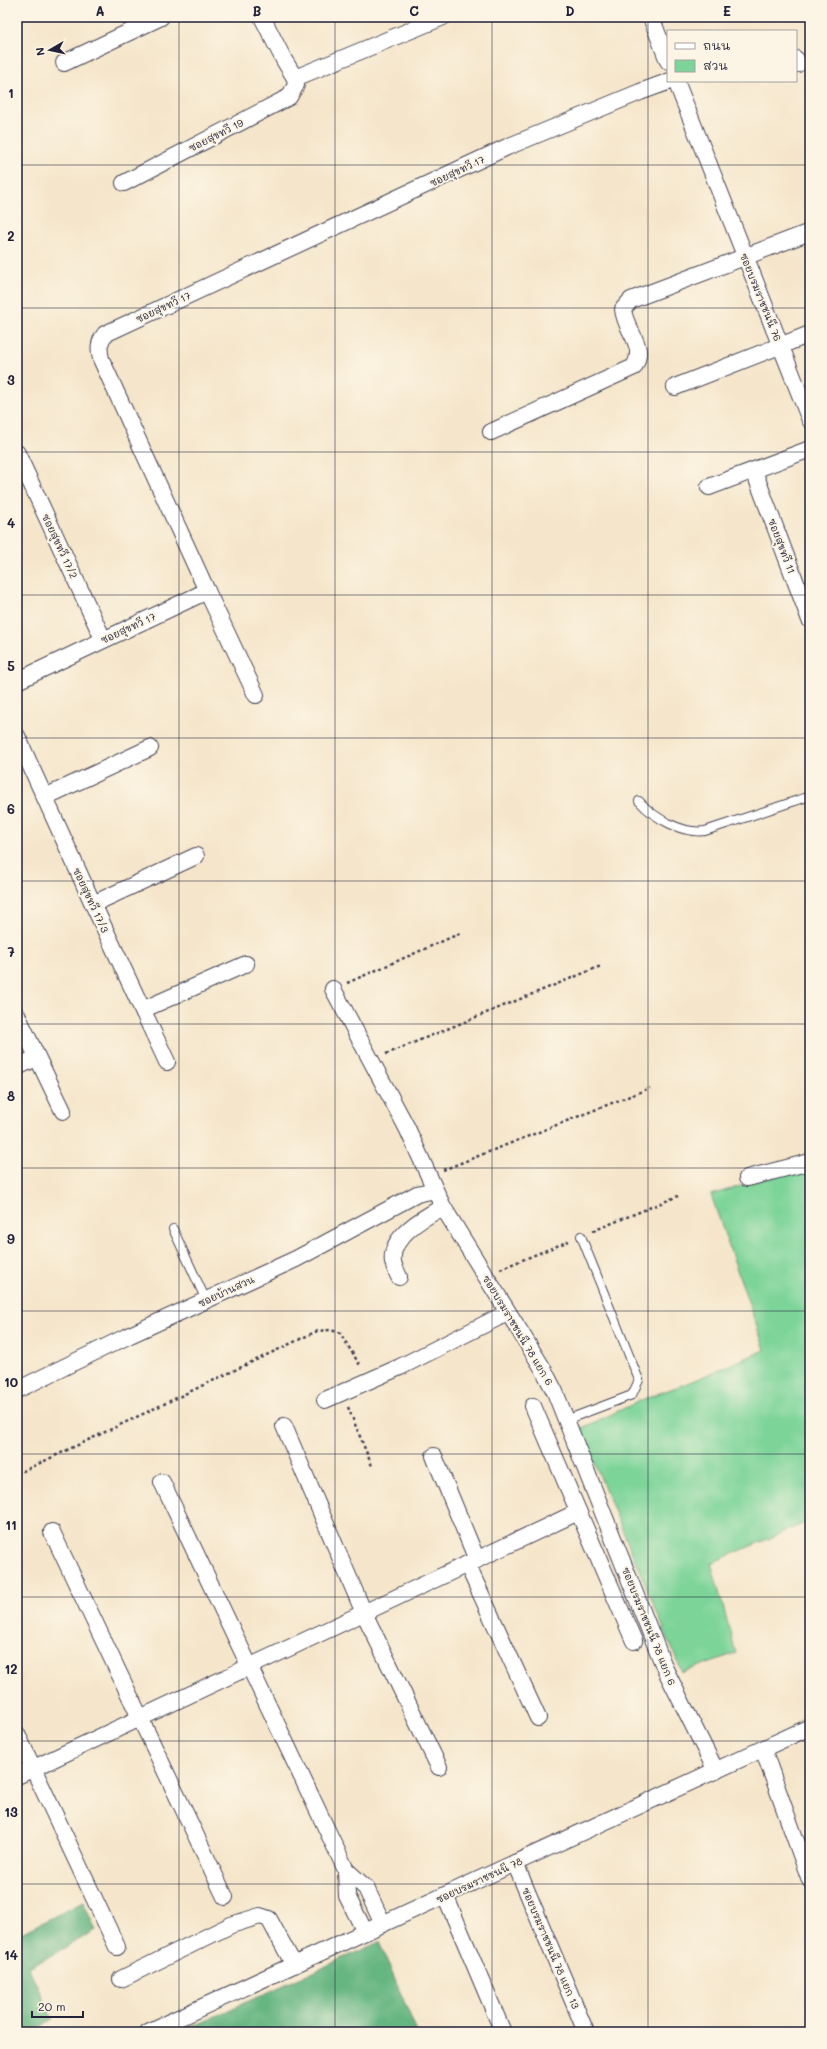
<svg xmlns="http://www.w3.org/2000/svg" width="827" height="2049" viewBox="0 0 827 2049" font-family="Mali,'Playpen Sans Thai',sans-serif">
  <style>
    .green { fill: #7dd499; stroke: #507b6a }
    .forest { fill: #66b681; stroke: #446c5e }
    .lines { fill: none; stroke-linecap: round; stroke-linejoin: round }
    .service-casing { stroke: #423f51; stroke-width: 10 }
    .minor-casing { stroke: #423f51; stroke-width: 18 }
    .path { stroke: #423f51; stroke-width: 2.5; stroke-dasharray: 3 3; stroke-linecap: butt }
    .service { stroke: #fff; stroke-width: 8 }
    .minor { stroke: #fff; stroke-width: 16 }
    .grid { fill: none; stroke: #22223b; stroke-width: 1; stroke-opacity: 0.55 }
    .labels { text-anchor: middle; dominant-baseline: central; stroke-width: 4; stroke-linejoin: round; paint-order: stroke }
    .street-label { font-size: 10px; fill: #22223b; stroke: #fcf5e5 }
    .neatline { fill: none; stroke: #22223b; stroke-width: 1.5 }
    .grid-label { font-size: 13px; text-anchor: middle; font-weight: bold; fill: #22223b }
  </style>
  <rect width="100%" height="100%" fill="#fcf5e5"/>
  <filter id="ink" filterUnits="userSpaceOnUse"><feTurbulence type="fractalNoise" baseFrequency=".025" numOctaves="2"/><feDisplacementMap in="SourceGraphic" scale="8" xChannelSelector="R" yChannelSelector="G"/><feConvolveMatrix kernelMatrix="1 2 1 2 8 2 1 2 1" color-interpolation-filters="sRGB"/></filter>
  <filter id="wash" filterUnits="userSpaceOnUse"><feTurbulence type="fractalNoise" baseFrequency=".012" numOctaves="4" result="noise"/><feDisplacementMap in="SourceGraphic" scale="16" xChannelSelector="R" yChannelSelector="G"/><feGaussianBlur stdDeviation="0.9" result="paint"/><feColorMatrix in="noise" values="0 0 0 0 0 0 0 0 0 0 0 0 0 0 0 0 0 1.4 0 .05"/><feComposite in="paint" operator="in"/></filter>
  <g filter="url(#wash)">
    <rect width="100%" height="100%" fill="#f5e6cb"/>
    <polygon class="green" points="810,1165 810,1521 711,1563 736,1653 682,1672 580,1429 646,1398 685,1384 765,1350 711,1195"/>
    <g class="forest">
      <polygon points="83,1902 96,1930 29,1968 53,2020 30,2032 17,2032 17,1935"/>
      <polygon points="379,1942 417,2032 180,2032"/>
    </g>
  </g>
  <g filter="url(#ink)">
    <g class="lines">
      <g class="service-casing">
        <g id="service">
          <path d="M639,801c15,17 43,33 66,30l105,-35"/>
          <polyline points="173,1229 206,1300"/>
          <polyline points="566,1420 632,1395 639,1380 581,1236"/>
        </g>
      </g>
      <g class="minor-casing">
        <g id="minor">
          <polyline points="651,17 668,61"/>
          <polyline points="796,59 798,64"/>
          <polyline points="64,63 161,17"/>
          <polyline points="295,78 443,17"/>
          <polyline points="676,81 810,420"/>
          <polyline points="124,183 289,97 296,85 295,78 284,60 262,17"/>
          <polyline points="675,387 810,334"/>
          <path d="M491,432l143,-65c13,-23 -9,-35 -11,-58l8,-9 179,-68"/>
          <polyline points="17,453 103,639"/>
          <polyline points="754,471 810,620"/>
          <polyline points="709,487 810,449"/>
          <polyline points="207,591 256,695"/>
          <path d="M17,681l190,-90 -106,-232c-2,-10 -3,-16 4,-25l402,-187 133,-55 30,-11"/>
          <polyline points="17,736 93,904 167,1062"/>
          <polyline points="45,797 150,748"/>
          <polyline points="93,904 196,856"/>
          <polyline points="333,989 407,1128 443,1207 542,1367 555,1392 665,1669 716,1771"/>
          <polyline points="142,1010 246,964"/>
          <polyline points="17,1015 63,1111"/>
          <polyline points="17,1067 36,1058"/>
          <polyline points="747,1178 810,1162"/>
          <path d="M399,1277c-2,-5 -5,-10 -6,-15 -4,-26 32,-45 50,-55"/>
          <polyline points="17,1390 130,1335 296,1259 417,1194 435,1190"/>
          <polyline points="325,1400 400,1367 507,1313"/>
          <polyline points="533,1406 634,1641"/>
          <polyline points="284,1426 364,1613 439,1767"/>
          <polyline points="434,1456 477,1560"/>
          <polyline points="162,1482 346,1870 347,1896 365,1932"/>
          <polyline points="52,1532 225,1897"/>
          <polyline points="467,1564 538,1718"/>
          <polyline points="17,1734 117,1947"/>
          <polyline points="763,1749 810,1880"/>
          <polyline points="17,1776 578,1512"/>
          <polyline points="515,1863 586,2032"/>
          <polyline points="346,1870 366,1888 383,1924"/>
          <polyline points="445,1895 503,2032"/>
          <polyline points="121,1979 231,1925 260,1916 269,1919 294,1965"/>
          <polyline points="148,2032 810,1727"/>
        </g>
      </g>
      <g class="path">
        <polyline points="347,983 461,933"/>
        <polyline points="386,1054 601,966"/>
        <polyline points="443,1170 650,1088"/>
        <polyline points="593,1231 678,1196"/>
        <polyline points="500,1269 569,1241"/>
        <polyline points="348,1407 372,1466"/>
        <polyline points="17,1474 317,1331 331,1330 340,1333 361,1367"/>
      </g>
      <use href="#service" class="service"/>
      <use href="#minor" class="minor"/>
    </g>
  </g>
  <path class="grid" d="M179,17v2015M335,17v2015M492,17v2015M648,17v2015M17,165h793M17,308h793M17,452h793M17,595h793M17,738h793M17,881h793M17,1024h793M17,1168h793M17,1311h793M17,1454h793M17,1597h793M17,1741h793M17,1884h793"/>
  <g class="labels">
    <g class="street-label">
      <text transform="translate(216 135) rotate(-27)">ซอยสุขทวี 19</text>
      <text transform="translate(457 171) rotate(-25)">ซอยสุขทวี 17</text>
      <text transform="translate(761 297) rotate(68)">ซอยบรมราชชนนี 76</text>
      <text transform="translate(163 307) rotate(-25)">ซอยสุขทวี 17</text>
      <text transform="translate(60 546) rotate(65)">ซอยสุขทวี 17/2</text>
      <text transform="translate(782 546) rotate(69)">ซอยสุขทวี 11</text>
      <text transform="translate(128 628) rotate(-25)">ซอยสุขทวี 17</text>
      <text transform="translate(91 900) rotate(65)">ซอยสุขทวี 17/3</text>
      <text transform="translate(226 1291) rotate(-25)">ซอยบ้านสวน</text>
      <text transform="translate(518 1330) rotate(59)">ซอยบรมราชชนนี 78 แยก 6</text>
      <text transform="translate(649 1626) rotate(68)">ซอยบรมราชชนนี 78 แยก 6</text>
      <text transform="translate(479 1880) rotate(-25)">ซอยบรมราชชนนี 78</text>
      <text transform="translate(551 1948) rotate(67)">ซอยบรมราชชนนี 78 แยก 13</text>
    </g>
  </g>
  <rect width="827" height="2049" fill="none" stroke="#fcf5e5" stroke-width="44"/>
  <rect x="667" y="30" width="130" height="52" fill="#fcf5e5" stroke="#a5a1a1"/>
  <rect x="675" y="43" width="20" height="6" fill="#ffffff" stroke="#a5a1a1"/>
  <text x="703" y="50" font-size="12" fill="#22223b">ถนน</text>
  <rect x="675" y="60" width="20" height="12" fill="#7dd499" stroke="#a5a1a1"/>
  <text x="703" y="70" font-size="12" fill="#22223b">สวน</text>
  <g transform="translate(50 50) rotate(261)" stroke="#fcf5e5" stroke-width="3" paint-order="stroke">
  <path d="M0-3L7 15L0 10L-7 15Z" fill="#22223b"/>
  <text y="-6" font-size="11" font-weight="bold" text-anchor="middle" fill="#22223b">N</text>
  </g>
  <path d="M32 2011v6h51v-6" fill="none" stroke="#22223b" stroke-width="2"/>
  <text x="38" y="2011" font-size="12" fill="#22223b" stroke="#fcf5e5" stroke-width="3" paint-order="stroke">20 m</text>
  <rect x="22" y="22" width="783" height="2005" class="neatline"/>
  <g class="grid-label">
    <text x="100" y="16">A</text>
    <text x="257" y="16">B</text>
    <text x="414" y="16">C</text>
    <text x="570" y="16">D</text>
    <text x="727" y="16">E</text>
    <text x="11" y="98">1</text>
    <text x="11" y="241">2</text>
    <text x="11" y="385">3</text>
    <text x="11" y="528">4</text>
    <text x="11" y="671">5</text>
    <text x="11" y="814">6</text>
    <text x="11" y="957">7</text>
    <text x="11" y="1101">8</text>
    <text x="11" y="1244">9</text>
    <text x="11" y="1387">10</text>
    <text x="11" y="1530">11</text>
    <text x="11" y="1674">12</text>
    <text x="11" y="1817">13</text>
    <text x="11" y="1960">14</text>
  </g>
</svg>
